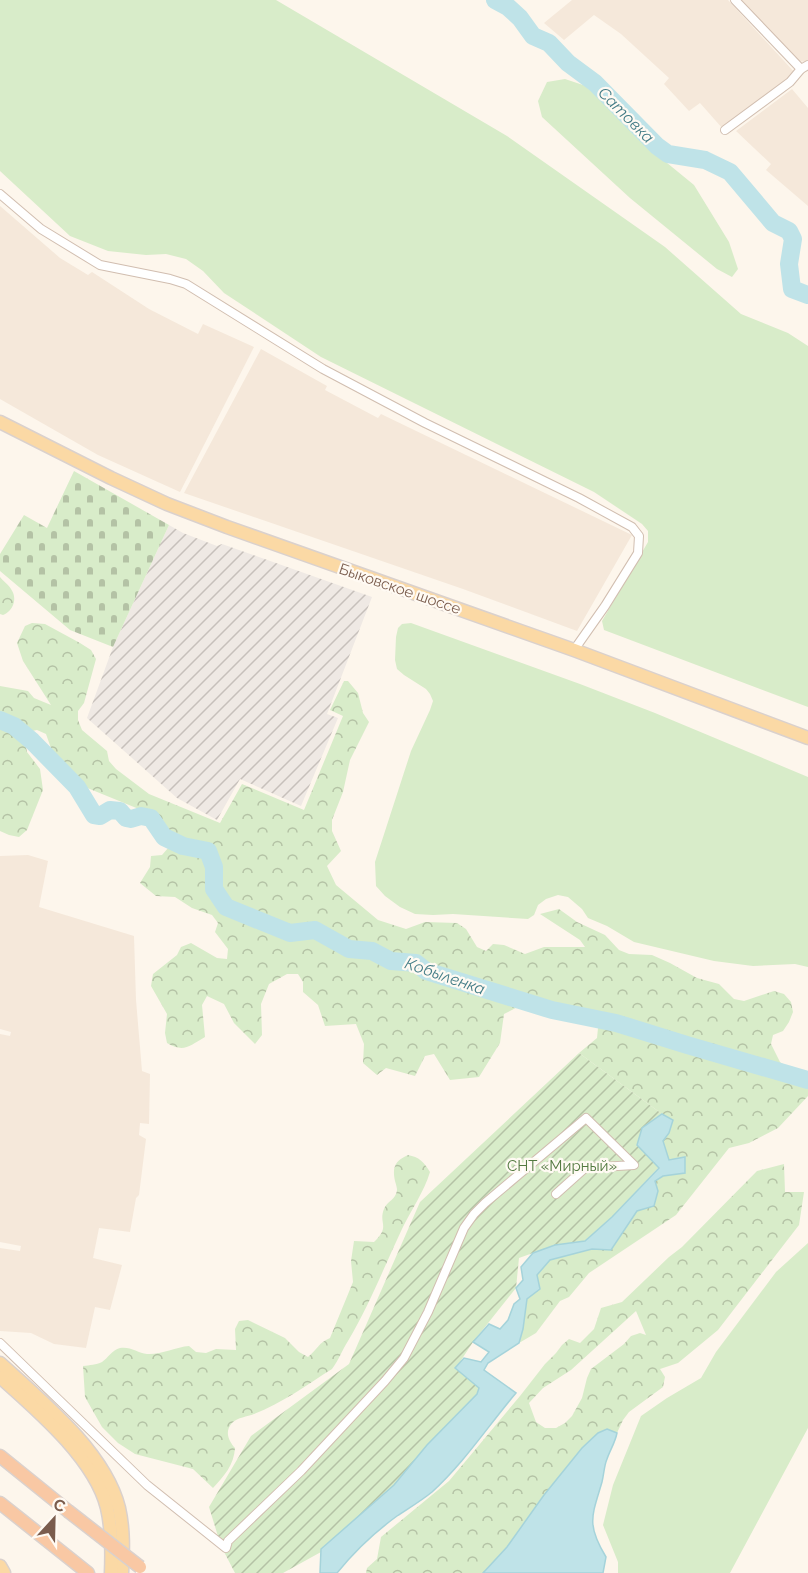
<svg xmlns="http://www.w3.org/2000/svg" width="808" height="1573" viewBox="0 0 808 1573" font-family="Raleway,sans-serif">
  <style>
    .residential { fill: #f5e8da }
    .industrial { fill: url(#industrial-furrows) }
    .grass { fill: #d8ecc9 }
    .forest { fill: url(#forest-crowns); fill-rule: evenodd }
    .cemetery { fill: url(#cemetery-stones) }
    .garden { fill: url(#garden-furrows) }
    .water { fill: #bfe3e8; stroke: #a5d3da; stroke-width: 1.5 }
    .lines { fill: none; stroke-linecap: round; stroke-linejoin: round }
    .river { stroke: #bfe3e8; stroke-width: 18 }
    .minor-casing { stroke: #d1beb0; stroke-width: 10 }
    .primary-casing { stroke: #dad1cd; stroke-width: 15 }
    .trunk-casing { stroke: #dad1cd; stroke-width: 15 }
    .minor { stroke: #fff; stroke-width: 8 }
    .primary { stroke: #fbd9a5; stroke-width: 12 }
    .trunk { stroke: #f9c8a4; stroke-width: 12 }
    .trunk-bridge-casing { stroke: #dad1cd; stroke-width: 15; stroke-linecap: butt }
    .trunk-bridge { stroke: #f9c8a4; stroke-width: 12 }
    .labels { text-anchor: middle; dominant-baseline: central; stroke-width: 4.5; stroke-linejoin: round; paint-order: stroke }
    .street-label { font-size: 15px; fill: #7a5c4d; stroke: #fffaf3 }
    .park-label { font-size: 15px; fill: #537a41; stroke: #fffaf3 }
    .water-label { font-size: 16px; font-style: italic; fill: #437c86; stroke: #fffaf3 }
  </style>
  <defs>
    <pattern id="industrial-furrows" width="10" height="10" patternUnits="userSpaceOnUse" patternTransform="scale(1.5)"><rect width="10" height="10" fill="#efe9e4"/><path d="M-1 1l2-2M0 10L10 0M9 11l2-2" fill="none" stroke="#c7c0bb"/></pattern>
    <pattern id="forest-crowns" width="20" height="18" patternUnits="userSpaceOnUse" patternTransform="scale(1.5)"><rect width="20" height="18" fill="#d8ecc9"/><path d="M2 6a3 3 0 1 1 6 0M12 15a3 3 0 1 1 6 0" fill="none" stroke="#b4c2a5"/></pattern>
    <pattern id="cemetery-stones" width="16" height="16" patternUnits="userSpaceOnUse" patternTransform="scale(1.5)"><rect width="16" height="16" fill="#d8ecc9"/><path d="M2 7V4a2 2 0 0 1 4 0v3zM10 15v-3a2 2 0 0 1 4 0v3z" fill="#b4c2a5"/></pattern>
    <pattern id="garden-furrows" width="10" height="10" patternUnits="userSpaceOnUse" patternTransform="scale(1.5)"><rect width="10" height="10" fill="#d8ecc9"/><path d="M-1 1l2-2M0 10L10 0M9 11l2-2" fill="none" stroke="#b4c2a5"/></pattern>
  </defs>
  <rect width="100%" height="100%" fill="#fdf6ec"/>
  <g class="residential">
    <polygon points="572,0 728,0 797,75 723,129 700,103 689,111 664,84 669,78 621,34 594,15 564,40 544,23"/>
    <polygon points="741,0 808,0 808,62 797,61"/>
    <polygon points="792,89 808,108 808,206 766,170 771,164 736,131"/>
    <polygon points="0,206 60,258 88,275 92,272 149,309 198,334 203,324 254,347 180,492 98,455 0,399"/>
    <polygon points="261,349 327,386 325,390 378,418 381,414 632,535 577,631 463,589 184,493"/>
    <polygon points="28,855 48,861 39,907 134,936 136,1000 142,1071 150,1074 149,1124 140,1123 139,1135 146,1139 139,1195 136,1198 130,1232 99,1228 93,1258 122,1265 110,1310 95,1307 86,1348 54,1344 31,1333 0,1331 0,1248 20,1251 21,1246 0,1242 0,1034 10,1036 11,1032 0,1029 0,856"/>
  </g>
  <polygon class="industrial" points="169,525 183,533 217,546 222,544 372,597 327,714 338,718 301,806 240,779 217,820 177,798 87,718 113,647"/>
  <g class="grass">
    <polygon points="0,0 276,0 507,136 665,247 741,314 788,333 808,346 808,707 604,630 602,621 648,542 648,531 642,524 594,492 321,357 224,293 203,271 186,259 166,254 146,255 108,251 70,236 0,171"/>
    <polygon points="565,79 592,88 661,158 694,185 729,242 738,269 732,277 717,269 630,198 542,117 538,101 547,82"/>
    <polygon points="411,623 580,684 655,713 808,777 808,967 795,964 753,966 714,961 634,942 607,926 588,918 582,909 568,897 558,895 546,899 538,905 534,915 528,919 453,914 433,915 415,914 400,907 385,896 376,886 375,862 411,751 430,710 433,701 430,694 426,689 404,675 397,669 395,660 396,637 398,628 402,624"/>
    <polygon points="808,1243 808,1428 730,1573 618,1573 618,1562 603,1525 613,1485 641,1416 667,1398 701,1378 716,1352 776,1272"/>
  </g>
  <g class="forest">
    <path d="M0,577c3,4 9,8 11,12 7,10 2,22 -8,26l-3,-1z"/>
    <path d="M32,623l13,1 35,19 11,7 5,9 -12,44 -6,8v9l4,10 25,21 2,10 7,8 33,25 71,29 22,-39 62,26 39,-94 -13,-6 14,-29h4l10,12 5,20 6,9 -19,38 -7,32 -11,28v11l9,20 -14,15 9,19 42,35 28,9 19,-7 32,1 9,6 11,18 9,4 7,-7 11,1 21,9 19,-7h41l-5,-7 -40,-26 19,-5 18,13 28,13 14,15 10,4 23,1 18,8 27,15 22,6 15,15 10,2 30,-10 10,3 7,8 2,10 -4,10 -6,9 -10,4 -2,9 9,18 28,21v13l-30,32 -29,15 -20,5 -53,67 -87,58 -20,24 -9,4 -24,32 -17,10 4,-14 4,-30 13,-10 -4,-14 14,-15 42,-11 19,1 26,-39 18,-30 8,-5 21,-3 -15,-12 -6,-20 6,-8 4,-13 -11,-6 -83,-61 18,-15 1,-10 -9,-16 -58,-12 -27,14 -4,29 -21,34 -29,3 -16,-26 -9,2 -10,20 -29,-8 -9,7 -14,-12 1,-19 -8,-20 -31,2 -7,-21 -15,-13v-10l-5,-8h-11l-18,10 -8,20 1,31 -7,9 -21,-21 -10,-19 -17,-8 -5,9 3,32c-16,9 -21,16 -38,6l-2,-10 2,-19 -16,-28 2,-12 24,-19 4,-8 10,-4 26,15 10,1 1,-10 -13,-17 3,-9 -6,-8 -20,-7 -17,-11 -19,-1 -16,-13 10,-16 1,-11 11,-1 13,-15 -19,-24 -76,-31 -27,-31 -7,-20 -9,-4 -10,2 -2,10 2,10 13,17 3,21 -16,40 -8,7 -10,-2 -9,-4v-145l28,5 6,7 17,7 -28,-44 -6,-18 8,-17z"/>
    <path d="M408,1155c11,2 16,7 22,17 -6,20 -19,38 -28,57 -18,38 -33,77 -54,112 -6,9 -9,19 -16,28 -24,15 -51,35 -78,45 -7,3 -16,3 -22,9 -8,9 -3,18 3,25 -1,17 -11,28 -22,40l-20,-19 -58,-15 -17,-11 -16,-16 -17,-30 -2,-31c7,-1 13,-1 19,-4 6,-4 10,-12 18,-14 10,-2 18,5 27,6 13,1 29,-7 42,-8l7,6 10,1 10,-4 20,1 -1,-21 4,-8 9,-1 37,18 14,14 9,5c10,-8 10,-14 22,-19l23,-56 -2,-21 3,-20 20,1c17,-16 4,-18 10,-33 3,-8 12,-9 13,-19 0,-2 -1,-6 -2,-9 -3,-14 0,-20 13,-26z"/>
    <path d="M784,1164l1,28h19l-5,33 -81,105 -40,33 -18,6 5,8 -2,10 -34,25 -6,8 -6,13 -10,-4 -25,19 -38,47 -37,52 -24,26h-117l1,-5 10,-9 4,-22 68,-56 71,-85 25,-32 11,-11 6,-8 7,-6 11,4 14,-14 7,-21 21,-6 47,-45 13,-10 75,-76zM636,1311l10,24 -6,-2 -9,3 -7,8 -33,25 -4,9 -5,20 -10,18 -7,7 -9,5h-11l-9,-6 -7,-19 14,-15 28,-18z"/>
  </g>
  <polygon class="cemetery" points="74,471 169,525 113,647 70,630 0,571 0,554 24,515 47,528"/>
  <polygon class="garden" points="579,1053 662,1114 642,1128 659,1167 612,1217 585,1241 555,1245 519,1258 516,1288 473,1342 456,1368 479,1388 477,1394 427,1445 394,1485 321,1552 283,1573 235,1573 221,1546 209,1507 251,1436 349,1364 420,1202"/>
  <g class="water">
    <path d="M662,1114l11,6 -4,13 -6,8 6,19 16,-3v16l-22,3 -8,5 3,10 -4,15 -17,5 -26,39 -19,-1 -42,11 -13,15 3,14 -13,10 -4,30 -4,14 -31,20 -4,7 32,23c-28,33 -52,70 -84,99 -11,9 -23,16 -35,24 -22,16 -43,36 -60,57h-17l1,-24 73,-64 33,-40 50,-51 2,-6 -24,-20 9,-10 17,4 8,-10 -16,-10 16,-18 11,5 8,-9 6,-16 6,-5 -4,-11 7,-8 -2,-13 12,-14 22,-8 30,-4 27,-24 47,-49 -22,-23 5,-17z"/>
    <path d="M607,1429l10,4c-2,10 -7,17 -10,26 -3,7 -3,15 -5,23 -10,34 -16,42 4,75l-3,16h-120l24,-26 37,-52 38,-47 16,-15z"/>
  </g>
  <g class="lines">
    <g class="river">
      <polyline points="495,0 508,7 520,18 533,36 549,43 568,63 595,83 657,146 668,154 705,160 730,172 773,223 789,231 793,239 789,264 792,289 808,295"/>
      <polyline points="0,720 14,726 32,741 77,787 94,815 100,816 110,810 120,811 126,818 131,819 141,816 151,818 164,837 183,846 208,851 214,867 214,889 226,907 290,933 315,930 349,949 372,951 391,961 416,963 426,971 552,1010 616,1023 687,1045 808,1080"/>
    </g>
    <g class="minor-casing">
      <g id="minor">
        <polyline points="735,0 801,69"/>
        <polyline points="725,130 790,82 801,69 808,65"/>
        <polyline points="0,194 41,229 100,265 170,279 186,284 323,369 425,423 579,498 632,527 639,536 638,553 605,606 574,650"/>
        <polyline points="0,1343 147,1485 226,1548 228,1541 301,1471 385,1381 404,1358 428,1312 464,1228 474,1214 485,1203 586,1118 634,1165 585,1168 556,1194"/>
      </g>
    </g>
    <g class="primary-casing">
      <g id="primary">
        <polyline points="0,422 111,478 167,504 227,527 574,650 808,738"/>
        <path d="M0,1363c42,38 105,89 119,145 5,22 4,43 3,65"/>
        <path d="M0,1377c37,33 95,82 107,131 5,22 5,43 4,65"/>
        <polyline points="0,1566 4,1573"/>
      </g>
    </g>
    <g class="trunk-casing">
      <g id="trunk">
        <polyline points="0,1456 68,1511"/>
        <polyline points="0,1503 88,1573"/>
      </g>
    </g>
    <use href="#minor" class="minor"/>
    <use href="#primary" class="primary"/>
    <use href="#trunk" class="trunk"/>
    <g class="trunk-bridge-casing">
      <polyline id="trunk-bridge" points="68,1511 140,1567"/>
    </g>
    <use href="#trunk-bridge" class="trunk-bridge"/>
  </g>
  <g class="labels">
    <g class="street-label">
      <text transform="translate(400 589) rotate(19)">Быковское шоссе</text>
    </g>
    <g class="park-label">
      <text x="562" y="1166">СНТ «Мирный»</text>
    </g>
    <g class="water-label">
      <text transform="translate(626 115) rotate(45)">Сатовка</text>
      <text transform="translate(445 976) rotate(19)">Кобыленка</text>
    </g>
  </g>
  <g transform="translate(54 1519) rotate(22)" stroke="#fffaf3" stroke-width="4.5" paint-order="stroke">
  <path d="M0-4.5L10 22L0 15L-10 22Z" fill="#7a5c4d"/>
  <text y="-9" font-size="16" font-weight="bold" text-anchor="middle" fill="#7a5c4d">С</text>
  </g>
</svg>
